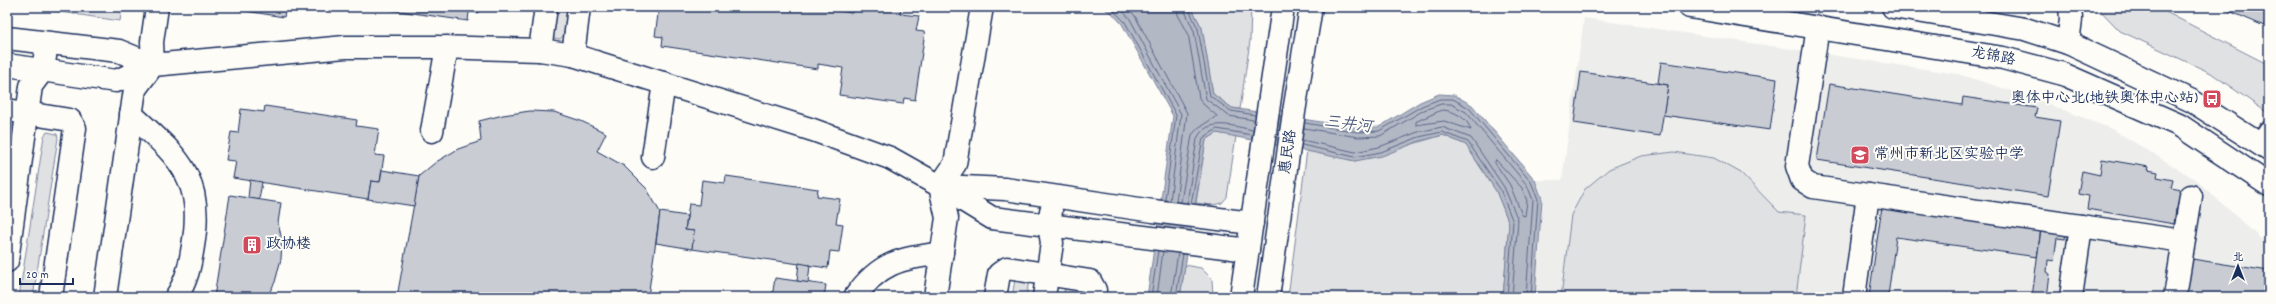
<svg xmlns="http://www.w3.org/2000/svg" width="2276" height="304" viewBox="0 0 2276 304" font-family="Dekko,'LXGW WenKai TC',sans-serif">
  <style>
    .built { fill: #edeeec }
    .green { fill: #e0e1e3; stroke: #7e88a0 }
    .water { fill: #b3b8c5; stroke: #76819c }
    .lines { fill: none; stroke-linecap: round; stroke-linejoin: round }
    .shore { stroke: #586687; stroke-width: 1 }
    .building { fill: #c9ccd3; stroke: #1b2f5e }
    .minor-casing { stroke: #1b2f5e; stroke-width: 25 }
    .major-casing { stroke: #1b2f5e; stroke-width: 25 }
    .minor { stroke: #fdfcf7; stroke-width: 22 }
    .major { stroke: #fdfcf7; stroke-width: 22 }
    .labels { text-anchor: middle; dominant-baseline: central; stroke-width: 4; stroke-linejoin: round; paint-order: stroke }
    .street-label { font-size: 15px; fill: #1b2f5e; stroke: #fdfcf7 }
    .poi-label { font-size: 15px; fill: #1b2f5e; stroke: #fdfcf7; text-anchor: start }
    .water-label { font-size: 16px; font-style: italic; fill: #49587d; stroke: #fdfcf7 }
  </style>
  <rect width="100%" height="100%" fill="#fdfcf7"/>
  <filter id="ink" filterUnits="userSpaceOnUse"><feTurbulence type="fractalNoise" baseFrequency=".025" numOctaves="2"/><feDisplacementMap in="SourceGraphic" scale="8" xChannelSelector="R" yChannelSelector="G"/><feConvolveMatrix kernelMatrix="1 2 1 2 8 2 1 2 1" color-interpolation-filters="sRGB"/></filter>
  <g filter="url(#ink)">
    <g class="built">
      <polygon points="2003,7 2037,7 2033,12"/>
      <polygon points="1584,18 1958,74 2031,97 2114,130 2195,179 2269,246 2269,297 1535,297 1542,199 1535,180 1562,180"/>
    </g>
    <g class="green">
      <polygon points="28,7 122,7 120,21"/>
      <polygon points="554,7 567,7 564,35 560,39 552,38"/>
      <polygon points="1191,7 1251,7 1250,41 1240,109 1232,108 1213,94 1202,28"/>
      <polygon points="2097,7 2156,7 2269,65 2269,114 2211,73 2120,31"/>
      <polygon points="47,132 57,134 58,138 33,297 19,297 44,136"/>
      <polygon points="1217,133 1236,136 1227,197 1222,203 1213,205 1196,203 1206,140"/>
      <polygon points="1443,135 1466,145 1496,191 1509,223 1503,297 1288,297 1307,150 1355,161"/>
      <polygon points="1674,152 1714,158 1741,173 1779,212 1806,215 1796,297 1561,297 1571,215 1585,189 1609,169 1641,156"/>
      <polygon points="1185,265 1201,268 1212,279 1213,297 1180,297"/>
      <polygon points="1015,279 1029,281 1026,297 1012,297"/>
      <polygon points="1065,288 1079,290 1077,297 1063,297"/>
    </g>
    <polygon class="water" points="1100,7 1191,7 1202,28 1213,94 1232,108 1359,128 1379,127 1420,102 1439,94 1454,95 1472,105 1535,180 1542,199 1535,297 1503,297 1509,223 1496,191 1466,145 1443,135 1420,141 1382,156 1355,161 1217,133 1206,140 1180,297 1147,297 1173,116 1122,24 1111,12"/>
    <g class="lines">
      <g class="shore">
        <polyline points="1110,7 1125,22 1176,115 1165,200"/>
        <polyline points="1119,7 1130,19 1181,114 1170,201"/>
        <polyline points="1127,7 1135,16 1187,113 1176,202"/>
        <polyline points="1177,7 1178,15 1188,33 1199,98 1203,104 1217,116 1198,128 1192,135 1181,202"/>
        <polyline points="1183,7 1194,31 1206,99 1229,116 1254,120"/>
        <polyline points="1188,7 1198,29 1210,96 1231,111 1255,115"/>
        <path d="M1442,110c11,0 26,8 29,20l-27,-9 -28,4v-3z"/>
        <polyline points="1305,123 1358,132 1379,131 1422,106 1440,99 1453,99 1469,108 1531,182 1538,199 1531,297"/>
        <polyline points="1304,128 1358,137 1380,136 1424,110 1441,104 1451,104 1466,112 1527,185 1533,200 1526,297"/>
        <polyline points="1302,140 1355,152 1379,147 1418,132 1442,127 1471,138 1504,187 1518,220 1512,297"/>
        <polyline points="1302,145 1355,157 1381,152 1419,137 1442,132 1468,142 1500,189 1513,222 1507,297"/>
        <polygon points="1496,160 1522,188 1527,201 1525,216 1522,215 1510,185 1495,163"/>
        <path d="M1187,203l10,-64c9,-23 39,-12 56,-9"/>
        <polyline points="1191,204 1203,138 1217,129 1252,135"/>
        <polyline points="1151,297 1158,251"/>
        <polyline points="1157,297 1163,251"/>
        <polyline points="1171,297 1178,253"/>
        <polyline points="1176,297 1183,254"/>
      </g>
    </g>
    <g class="building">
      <polygon points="220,7 286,7 284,17"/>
      <polygon points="371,7 479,7 478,13 469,12 468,21"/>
      <polygon points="659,7 834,7 833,10 852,13 853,7 875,9 876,7 901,8 900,14 919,16 916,31 925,32 915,100 904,98 903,104 839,95 843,68 818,64 818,69 662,46 663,37 655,36"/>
      <polygon points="2220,7 2269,7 2269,14 2264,26"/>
      <polygon points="1661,62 1777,79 1770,130 1663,115 1668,85 1658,83"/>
      <polygon points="1581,72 1668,85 1660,136 1574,123"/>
      <polygon points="1829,84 1962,105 1963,97 2037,108 2035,117 2060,121 2048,196 1817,160"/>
      <polygon points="265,106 357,120 356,126 379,129 375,155 384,156 380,182 371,181 368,199 233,178 236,161 226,160 231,132 238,133 241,109 264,112"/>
      <polygon points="530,111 554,112 581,121 606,133 597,151 624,166 647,189 660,212 648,297 397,297 419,176 436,162 458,149 481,141 479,121 503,115"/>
      <polygon points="2102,159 2149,167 2148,170 2158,172 2157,177 2173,180 2171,188 2187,191 2184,210 2176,209 2174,224 2087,209 2089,196 2078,194 2082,171 2100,175"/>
      <polygon points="382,170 419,176 414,206 368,199 371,181 380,182"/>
      <polygon points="726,176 818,189 817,196 840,199 836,223 843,224 839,252 830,251 828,268 692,249 694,231 685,230 689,204 699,205 702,180 725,183"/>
      <polygon points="250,180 262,182 259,200 248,198"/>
      <polygon points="230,195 281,203 278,223 282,240 281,259 275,282 267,297 214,297"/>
      <polygon points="1882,206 2041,228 2037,257 1896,237 1888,296 1894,297 1869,297"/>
      <polygon points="660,212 687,216 685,230 694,231 692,249 656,243"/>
      <polygon points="2042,222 2067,225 2065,239 2057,238 2054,261 2048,260 2047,272 2050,274 2047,297 2032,297"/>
      <polygon points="2192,259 2269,271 2269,297 2245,297 2223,293 2222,297 2186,297"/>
      <polygon points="799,263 810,265 808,283 797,281"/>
      <polygon points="775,278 826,285 824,297 772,297"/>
    </g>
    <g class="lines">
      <g class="minor-casing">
        <g id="minor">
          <polyline points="1818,27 1797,166 1802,180 1813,187 2183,241"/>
          <polyline points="7,38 119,51 153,65"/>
          <polyline points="2068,43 2071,19 2070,7"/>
          <polyline points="540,50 546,7"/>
          <polyline points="573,55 579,7"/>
          <polyline points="7,65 116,81 153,65"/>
          <polyline points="153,65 152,42 157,7"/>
          <polyline points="7,110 70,120 75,128 51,297"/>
          <path d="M131,114c47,43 74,63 62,132 -3,19 -6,35 -17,51"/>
          <polyline points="432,131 447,47"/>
          <polyline points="2263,146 2269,132"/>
          <polyline points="653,157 664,83"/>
          <polyline points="940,186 992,218 1248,250"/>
          <polyline points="940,186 955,164 982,7"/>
          <polyline points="942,186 1005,189 1153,211 1252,223"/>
          <polyline points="7,261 31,86 43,70 47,43"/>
          <polyline points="105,297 135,89 153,65 345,47 436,47 540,50 573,55 813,130 890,158 940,186 947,218 935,297"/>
          <path d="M855,297c25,-36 46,-38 87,-44"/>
          <polyline points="995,297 999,274 1007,268 1090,281 1095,290 1094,297"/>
          <polyline points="1044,297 1052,243 1049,225 1051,211"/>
          <polyline points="1241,297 1283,7"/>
          <polyline points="1268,297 1294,112 1311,7"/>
          <polyline points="1854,297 1868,195"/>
          <polyline points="2071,297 2081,226"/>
          <polyline points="2175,297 2191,196"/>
        </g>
      </g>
      <g class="major-casing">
        <g id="major">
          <polyline points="1690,7 2003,58 2063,74 2179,125 2269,185"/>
          <polyline points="1893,7 2025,29 2068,43 2192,101 2269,150"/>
        </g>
      </g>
      <use href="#minor" class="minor"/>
      <use href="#major" class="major"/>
    </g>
  </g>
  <defs>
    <g id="bus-square" transform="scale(1)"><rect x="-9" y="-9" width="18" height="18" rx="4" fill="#d1495b" stroke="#fdfcf7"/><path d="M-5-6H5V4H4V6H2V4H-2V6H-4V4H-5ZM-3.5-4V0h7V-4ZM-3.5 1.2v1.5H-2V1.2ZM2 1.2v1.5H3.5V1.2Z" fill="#fff"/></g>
    <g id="school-square" transform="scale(1)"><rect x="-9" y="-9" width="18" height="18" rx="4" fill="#d1495b" stroke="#fdfcf7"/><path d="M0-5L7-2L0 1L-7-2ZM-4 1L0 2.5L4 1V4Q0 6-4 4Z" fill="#fff"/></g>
    <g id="building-square" transform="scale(1)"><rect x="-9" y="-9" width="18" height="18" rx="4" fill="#d1495b" stroke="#fdfcf7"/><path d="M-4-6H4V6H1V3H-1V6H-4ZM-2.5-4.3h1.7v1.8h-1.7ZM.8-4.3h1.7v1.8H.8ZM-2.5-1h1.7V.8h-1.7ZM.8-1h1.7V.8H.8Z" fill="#fff"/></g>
  </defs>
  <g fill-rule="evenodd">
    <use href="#bus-square" x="2212" y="99"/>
    <use href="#school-square" x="1860" y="155"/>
    <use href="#building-square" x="252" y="245"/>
  </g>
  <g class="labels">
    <g class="street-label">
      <text transform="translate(1993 57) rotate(11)">龙锦路</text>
      <text transform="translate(1289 152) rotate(-82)">惠民路</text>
    </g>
    <g class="poi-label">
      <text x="2198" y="99" text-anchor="end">奥体中心北(地铁奥体中心站)</text>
      <text x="1874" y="155">常州市新北区实验中学</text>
      <text x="266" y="245">政协楼</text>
    </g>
    <g class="water-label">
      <text transform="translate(1348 125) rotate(7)">三井河</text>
    </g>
  </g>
  <rect width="2276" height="304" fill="none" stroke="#fdfcf7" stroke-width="24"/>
  <rect x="12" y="12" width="2252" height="280" fill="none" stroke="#1b2f5e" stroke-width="1.5" filter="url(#ink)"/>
  <g transform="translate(2238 266)" stroke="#fdfcf7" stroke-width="3" paint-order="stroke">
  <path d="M0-3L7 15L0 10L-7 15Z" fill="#1b2f5e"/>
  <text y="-6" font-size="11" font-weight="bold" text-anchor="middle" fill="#1b2f5e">北</text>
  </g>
  <path d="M20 278v6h53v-6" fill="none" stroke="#1b2f5e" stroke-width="2"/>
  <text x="26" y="278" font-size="12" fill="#1b2f5e" stroke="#fdfcf7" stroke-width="3" paint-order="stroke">20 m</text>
</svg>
